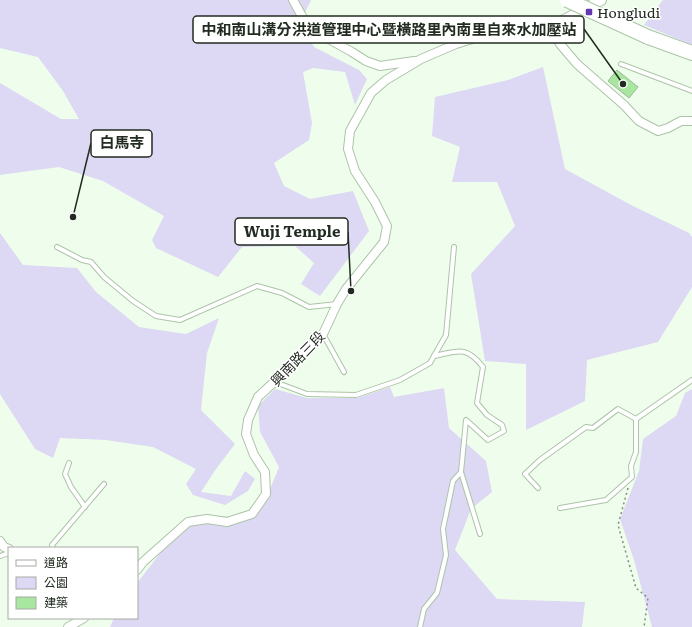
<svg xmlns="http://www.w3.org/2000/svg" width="692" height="627" viewBox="0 0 692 627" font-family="Literata,'Noto Sans TC',serif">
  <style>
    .green { fill: #ddd8f4 }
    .building { fill: #a7e79f; stroke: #9fb79c }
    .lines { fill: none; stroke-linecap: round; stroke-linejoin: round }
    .service-casing { stroke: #acc4a8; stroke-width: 6 }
    .minor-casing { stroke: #acc4a8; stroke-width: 10 }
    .tertiary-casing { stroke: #acc4a8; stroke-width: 12 }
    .motorway-casing { stroke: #acc4a8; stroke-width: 16 }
    .path { stroke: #818d80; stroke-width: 1.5; stroke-dasharray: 2 3; stroke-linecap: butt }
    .service { stroke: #fff; stroke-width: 4 }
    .minor { stroke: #fff; stroke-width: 8 }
    .tertiary { stroke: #fff; stroke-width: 10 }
    .motorway { stroke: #fff; stroke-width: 14 }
    .motorway-bridge-casing { stroke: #acc4a8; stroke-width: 16; stroke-linecap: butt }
    .motorway-bridge { stroke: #fff; stroke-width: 14 }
    .poi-dot { fill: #6239b1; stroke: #fff; stroke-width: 1.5 }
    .labels { text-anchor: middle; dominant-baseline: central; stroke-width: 3; stroke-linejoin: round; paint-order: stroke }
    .poi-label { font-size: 14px; fill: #222b21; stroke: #fff; text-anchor: start }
    .street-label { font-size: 14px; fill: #222b21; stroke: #fff }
    .leader { fill: none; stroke: #222b21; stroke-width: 1.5 }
    .callout-dot { fill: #222b21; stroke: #fff; stroke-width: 1.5 }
    .callout { fill: #fff; stroke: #222b21; stroke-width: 1.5 }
    .callout-label { font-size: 15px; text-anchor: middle; font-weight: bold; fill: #222b21 }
  </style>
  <rect width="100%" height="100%" fill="#effeec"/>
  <g class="green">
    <polygon points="0,0 311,0 300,23 314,47 359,70 367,79 355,105 345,72 313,68 303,72 312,123 309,140 274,163 284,186 310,199 353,191 369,231 320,296 301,284 314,263 295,246 242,247 218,277 156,248 152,240 164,216 103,181 59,167 0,175 0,83 61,119 79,119 63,91 38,57 0,48"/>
    <polygon points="663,0 692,0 692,45 644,25"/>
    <polygon points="543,67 565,169 631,205 689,233 692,237 692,287 658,342 587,360 585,401 526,430 526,364 485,361 471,274 515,226 497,182 452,182 460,147 432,136 435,97 508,80"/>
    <polygon points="0,233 23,265 77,268 96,292 139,327 186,334 219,318 207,353 201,410 235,444 216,469 201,492 231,496 245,471 255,479 248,491 225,505 193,495 186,484 196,469 153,447 106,440 60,438 53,458 35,449 0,394"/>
    <polygon points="390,387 394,397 444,388 449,428 486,461 492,492 471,509 455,550 497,599 585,602 582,627 110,627 114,618 137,618 137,583 162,551 196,515 232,517 264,504 279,467 260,432 258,406 275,389 307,398 357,398"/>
    <polygon points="692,389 692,627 652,627 634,560 620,519 639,471 643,439 676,416 685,393"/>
  </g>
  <polygon class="building" points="617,70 638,87 629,98 608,81"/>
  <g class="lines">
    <g class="service-casing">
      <g id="service">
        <polyline points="621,64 692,91"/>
        <polyline points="57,247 82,260 91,262 104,277 133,301 156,316 180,320 257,286 282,293 309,307 337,304"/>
        <polyline points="323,334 344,372"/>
        <path d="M434,356c24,-5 32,-11 49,11l-6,36 10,12 15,10 2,6 -16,9 -22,-20 -5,52 19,62"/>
        <polyline points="275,382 307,394 356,395 400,380 430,363 446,335 454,247"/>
        <polyline points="636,419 692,380"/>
        <polyline points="69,463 65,474 71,487 85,507"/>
        <polyline points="538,488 525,474 540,460 586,427 593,428 618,409 636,419 636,452 631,466 632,477 606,500 560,508"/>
        <polyline points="53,548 52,545 104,484"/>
        <polyline points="0,556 9,553"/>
        <polyline points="420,627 424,609 437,593 446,555 443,529 453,481 461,472"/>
      </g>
    </g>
    <g class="minor-casing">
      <g id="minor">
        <polyline points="293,0 303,18 318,33 352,52 366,61 380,66 414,61"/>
        <polyline points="0,541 4,547 9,549"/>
        <polyline points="137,570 143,562 188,522 207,519 227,522 252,514 266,494 265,472 254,455 246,434 248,420 258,397 287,370 323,334 337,304 346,289 384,242 387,226 375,202 355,171 348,149 350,131 371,93 386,80 421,59 456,44 485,35 542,24 557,24 556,36 560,44 577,64 624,105 639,121 658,131 668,128 681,121 692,121"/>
        <polyline points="68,627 84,618"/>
      </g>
    </g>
    <g class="tertiary-casing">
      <polyline id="tertiary" points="557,24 601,0"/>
    </g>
    <g class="motorway-casing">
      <polyline id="motorway" points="648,37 692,53"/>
    </g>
    <polyline class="path" points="628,488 618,525 636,588 648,598 644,627"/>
    <use href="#service" class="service"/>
    <use href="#minor" class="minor"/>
    <use href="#tertiary" class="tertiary"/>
    <use href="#motorway" class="motorway"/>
    <g class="motorway-bridge-casing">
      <polyline id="motorway-bridge" points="567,0 648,37"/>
    </g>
    <use href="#motorway-bridge" class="motorway-bridge"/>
  </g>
  <rect class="poi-dot" x="585" y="8" width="8" height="8" rx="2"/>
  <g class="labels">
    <g class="poi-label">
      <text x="597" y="12">Hongludi</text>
    </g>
    <g class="street-label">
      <text transform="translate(297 358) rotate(-46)">興南路三段</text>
    </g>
  </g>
  <path class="leader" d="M623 84L584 29M73 217L91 143M351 291L348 232"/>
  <g class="callout-dot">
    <circle cx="623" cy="84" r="4"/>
    <circle cx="73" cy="217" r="4"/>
    <circle cx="351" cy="291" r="4"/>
  </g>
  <g class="callout">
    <rect x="193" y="16" width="391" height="27" rx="4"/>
    <rect x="91" y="130" width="61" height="27" rx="4"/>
    <rect x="235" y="218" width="113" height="27" rx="4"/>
  </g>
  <g class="callout-label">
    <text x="389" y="35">中和南山溝分洪道管理中心暨橫路里內南里自來水加壓站</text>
    <text x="122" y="148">白馬寺</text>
    <text x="292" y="237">Wuji Temple</text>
  </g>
  <rect x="8" y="547" width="130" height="72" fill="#ffffff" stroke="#a7aaa6"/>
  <rect x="16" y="560" width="20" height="6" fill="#ffffff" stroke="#a7aaa6"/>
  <text x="44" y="567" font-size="12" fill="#222b21">道路</text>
  <rect x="16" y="577" width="20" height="12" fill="#ddd8f4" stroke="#a7aaa6"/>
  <text x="44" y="587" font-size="12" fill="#222b21">公園</text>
  <rect x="16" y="597" width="20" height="12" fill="#a7e79f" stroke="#a7aaa6"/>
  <text x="44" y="607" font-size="12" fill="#222b21">建築</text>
</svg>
